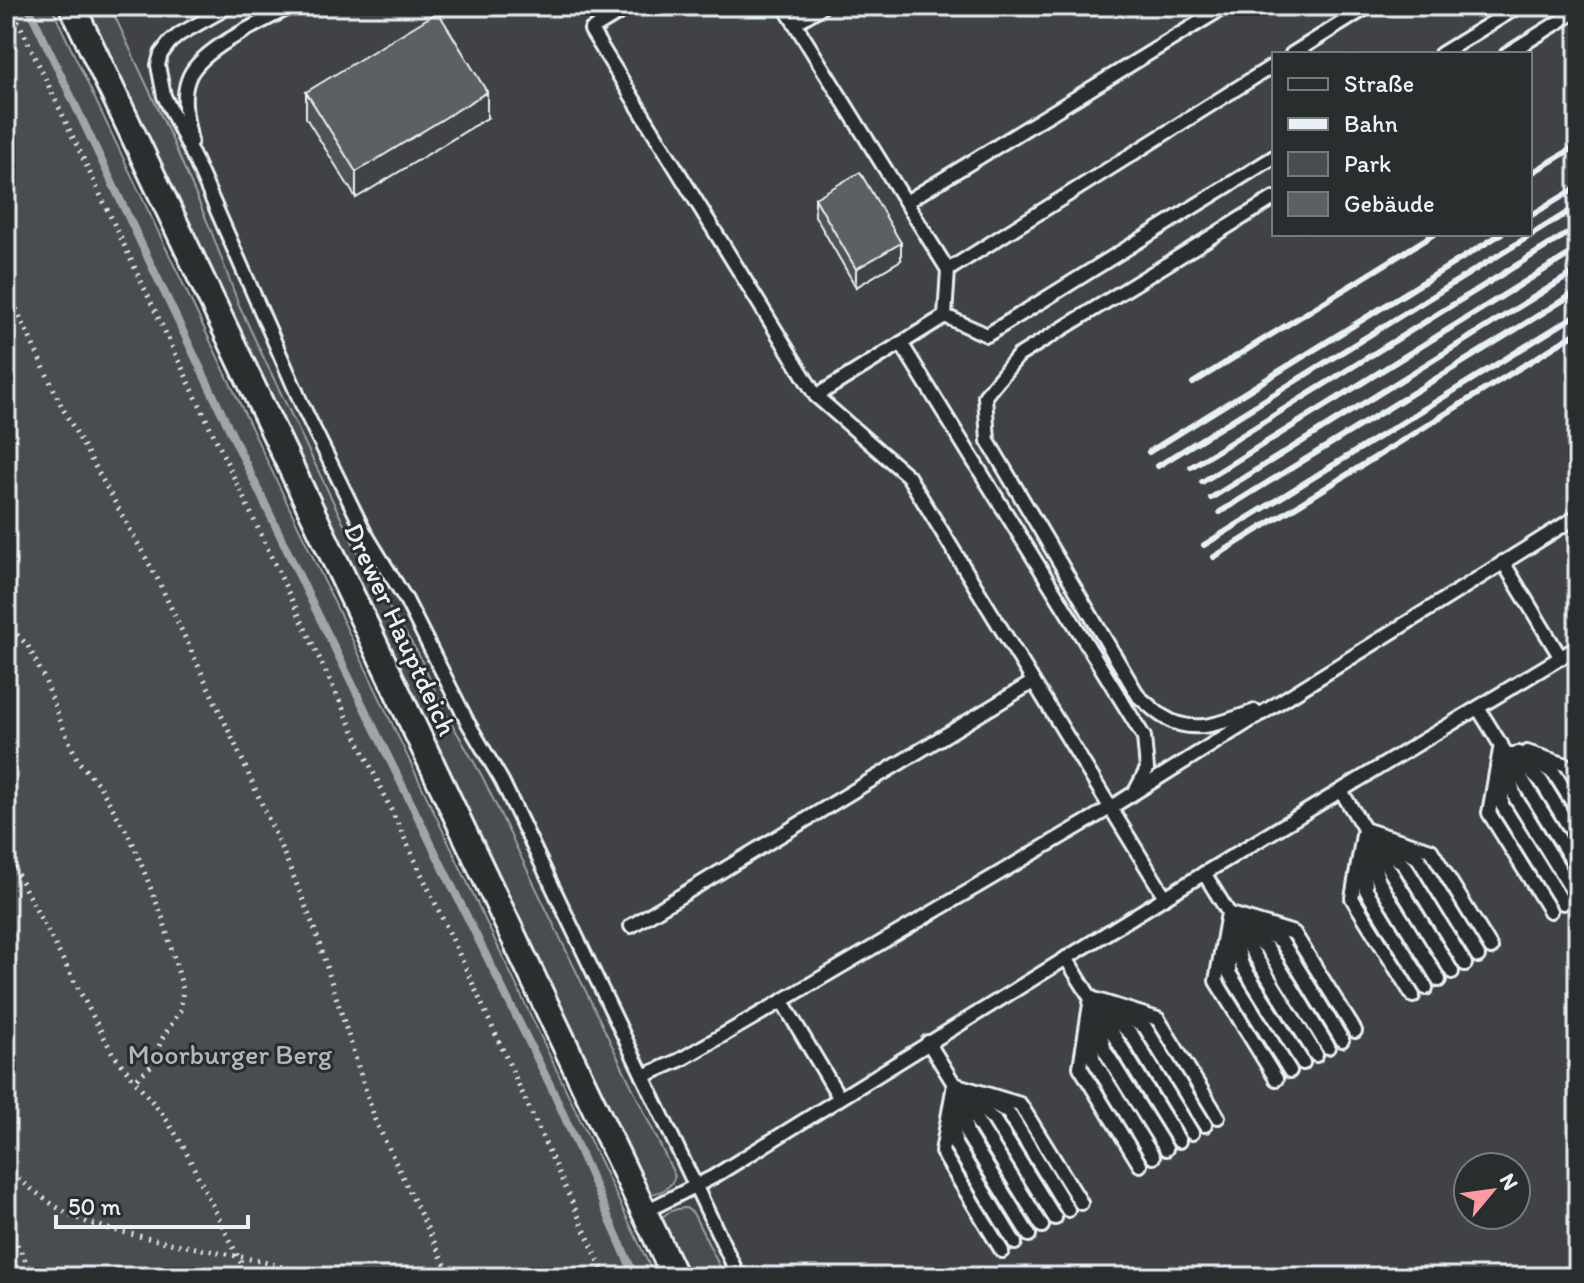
<svg xmlns="http://www.w3.org/2000/svg" width="1584" height="1283" viewBox="0 0 1584 1283" font-family="Itim,sans-serif">
  <style>
    .built { fill: #3f4244; fill-rule: evenodd }
    .green { fill: #494d4f; stroke: #989fa4; stroke-width: 2 }
    .lines { fill: none; stroke-linecap: round; stroke-linejoin: round }
    .stream { stroke: #9fa5aa; stroke-width: 8 }
    .lane-casing { stroke: #e8f1f8; stroke-width: 18 }
    .street-casing { stroke: #e8f1f8; stroke-width: 30 }
    .path { stroke: #e8f1f8; stroke-width: 5; stroke-dasharray: 2 6; stroke-linecap: butt }
    .lane { stroke: #2a2d2e; stroke-width: 12 }
    .street { stroke: #2a2d2e; stroke-width: 24 }
    .rail { stroke: #e8f1f8; stroke-width: 6 }
    .wall { fill: #4f5355; stroke: #e8f1f8; stroke-width: 2 }
    .shaded-wall { fill: #404345; stroke: #e8f1f8; stroke-width: 2 }
    .building { fill: #5c6063; stroke: #e8f1f8; stroke-width: 2 }
    .labels { text-anchor: middle; dominant-baseline: central; stroke-width: 6; stroke-linejoin: round; paint-order: stroke }
    .street-label { font-size: 28px; fill: #e8f1f8; stroke: #2a2d2e }
    .park-label { font-size: 28px; fill: #b0b8bd; stroke: #2a2d2e }
  </style>
  <rect width="100%" height="100%" fill="#323536"/>
  <filter id="ink" filterUnits="userSpaceOnUse"><feTurbulence type="fractalNoise" baseFrequency=".0125" numOctaves="2"/><feDisplacementMap in="SourceGraphic" scale="16" xChannelSelector="R" yChannelSelector="G"/><feConvolveMatrix kernelMatrix="1 2 1 2 8 2 1 2 1" color-interpolation-filters="sRGB"/></filter>
  <g filter="url(#ink)">
    <path class="built" d="M98,6h1480v1271h-872l-251,-525 -195,-402 -81,-176zM1274,54h256v180h-256zM1468,1167h48v48h-48z"/>
    <g class="green">
      <polygon points="6,6 51,6 655,1277 6,1277"/>
      <path d="M79,6h31l61,131 39,91 29,77 21,45 110,228 48,75 26,57 38,66 193,400c-4,12 -13,17 -26,18z"/>
      <path d="M686,1208l7,5 32,64h-40l-27,-55c6,-9 17,-14 28,-14z"/>
    </g>
    <g class="lines">
      <polyline class="stream" points="28,6 306,590 554,1093 635,1277"/>
      <g class="lane-casing">
        <g id="lane">
          <polyline points="230,6 180,34 170,42 161,54 158,65 164,96 195,160 303,407 365,533 406,600 468,723 502,781 739,1277"/>
          <polyline points="630,6 591,30 816,396 908,476 1165,897"/>
          <polyline points="784,6 948,270 1274,65"/>
          <polyline points="795,23 823,6"/>
          <polyline points="1292,54 1369,6"/>
          <polyline points="1441,54 1519,6"/>
          <polyline points="1507,54 1578,10"/>
          <path d="M191,141c-4,-19 -10,-42 -3,-61 10,-31 75,-58 104,-74"/>
          <polyline points="906,202 1226,6"/>
          <polyline points="945,316 987,335 1274,157"/>
          <polyline points="901,343 1144,737 1147,769 1135,792"/>
          <polyline points="816,396 945,316 948,270"/>
          <polyline points="1503,562 1561,658"/>
          <polyline points="1478,708 1578,870"/>
          <path d="M1255,711c-30,11 -62,25 -91,6 -9,-5 -17,-14 -25,-20l-151,-256 -3,-45 33,-40 256,-158"/>
          <polyline points="1501,744 1489,813 1550,911"/>
          <polyline points="1527,752 1567,765 1578,782"/>
          <polyline points="1518,753 1554,773 1578,811"/>
          <polyline points="1512,754 1541,781 1578,841"/>
          <polyline points="1506,763 1515,797 1575,895"/>
          <polyline points="1502,771 1502,805 1563,903"/>
          <polyline points="1341,791 1452,972"/>
          <polyline points="1364,829 1431,850 1491,948"/>
          <polyline points="1364,829 1352,898 1413,996"/>
          <polyline points="1379,842 1405,866 1465,964"/>
          <polyline points="1392,844 1418,858 1478,956"/>
          <polyline points="1369,848 1379,882 1439,980"/>
          <polyline points="1365,861 1366,890 1426,988"/>
          <polyline points="1204,873 1316,1055"/>
          <polyline points="1228,913 1294,933 1355,1031"/>
          <polyline points="1228,913 1216,981 1276,1079"/>
          <polyline points="631,926 1033,682"/>
          <polyline points="1242,926 1268,949 1328,1047"/>
          <polyline points="1252,926 1281,941 1342,1040"/>
          <polyline points="1233,931 1242,965 1303,1063"/>
          <polyline points="1229,940 1229,973 1290,1071"/>
          <polyline points="1066,958 1179,1141"/>
          <polyline points="1091,998 1158,1019 1218,1117"/>
          <polyline points="1091,998 1080,1067 1140,1165"/>
          <polyline points="782,1001 839,1097"/>
          <polyline points="1106,1011 1132,1035 1192,1133"/>
          <polyline points="1119,1013 1145,1027 1205,1125"/>
          <polyline points="1096,1017 1105,1051 1166,1149"/>
          <polyline points="1092,1030 1093,1059 1153,1157"/>
          <polyline points="928,1042 1042,1226"/>
          <polyline points="643,1076 680,1060 782,1001 1110,808 1578,516"/>
          <polyline points="954,1084 1020,1104 1081,1203"/>
          <polyline points="954,1084 942,1152 1002,1251"/>
          <polyline points="968,1097 994,1120 1055,1218"/>
          <polyline points="982,1098 1008,1112 1068,1210"/>
          <polyline points="959,1102 968,1136 1029,1235"/>
          <polyline points="954,1115 955,1144 1015,1243"/>
          <polyline points="644,1212 713,1177 1165,897 1578,647"/>
        </g>
      </g>
      <g class="street-casing">
        <polyline id="street" points="72,6 675,1277"/>
      </g>
      <g class="path">
        <polyline points="11,6 455,945 606,1277"/>
        <polyline points="6,287 63,409 157,578 241,757 291,870 315,930 375,1120 451,1277"/>
        <polyline points="6,623 28,646 45,680 61,723 78,761 99,785 132,841 163,919 183,989 180,1011 162,1039 151,1066 135,1080"/>
        <polyline points="6,853 113,1054 164,1116 182,1144 248,1277"/>
        <path d="M6,1168c21,17 40,34 64,47 20,10 43,15 65,20 60,15 121,21 179,42"/>
        <polyline points="6,1223 34,1277"/>
      </g>
      <use href="#lane" class="lane"/>
      <use href="#street" class="street"/>
      <g class="rail">
        <polyline points="1530,174 1578,145"/>
        <polyline points="1530,216 1578,187"/>
        <polyline points="1193,383 1434,234"/>
        <polyline points="1149,452 1501,234"/>
        <polyline points="1158,466 1578,206"/>
        <polyline points="1191,467 1578,227"/>
        <polyline points="1202,482 1578,249"/>
        <polyline points="1211,498 1578,270"/>
        <polyline points="1220,512 1578,291"/>
        <polyline points="1204,545 1578,314"/>
        <polyline points="1214,557 1578,332"/>
      </g>
    </g>
    <g class="wall">
      <polygon points="306,92 487,118 356,198 306,118"/>
      <polygon points="815,198 901,260 856,287 815,216"/>
    </g>
    <g class="shaded-wall">
      <polygon points="487,92 487,118 356,198 356,172"/>
      <polygon points="901,243 901,260 856,287 856,269"/>
    </g>
    <g class="building">
      <polygon points="438,12 487,92 356,172 306,92"/>
      <polygon points="860,172 901,243 856,269 815,198"/>
    </g>
  </g>
  <g class="labels">
    <g class="street-label">
      <text transform="translate(401 629) rotate(65)">Drewer Hauptdeich</text>
    </g>
    <g class="park-label">
      <text x="230" y="1054">Moorburger Berg</text>
    </g>
  </g>
  <rect width="1584" height="1283" fill="none" stroke="#2a2d2e" stroke-width="32"/>
  <rect x="16" y="16" width="1552" height="1251" fill="none" stroke="#e8f1f8" stroke-width="3" filter="url(#ink)"/>
  <rect x="1272" y="52" width="260" height="184" fill="#2a2d2e" stroke="#767b7f" stroke-width="2"/>
  <rect x="1288" y="78" width="40" height="12" fill="#2a2d2e" stroke="#767b7f" stroke-width="2"/>
  <text x="1344" y="92" font-size="24" fill="#e8f1f8">Straße</text>
  <rect x="1288" y="118" width="40" height="12" fill="#e8f1f8" stroke="#767b7f" stroke-width="2"/>
  <text x="1344" y="132" font-size="24" fill="#e8f1f8">Bahn</text>
  <rect x="1288" y="152" width="40" height="24" fill="#494d4f" stroke="#767b7f" stroke-width="2"/>
  <text x="1344" y="172" font-size="24" fill="#e8f1f8">Park</text>
  <rect x="1288" y="192" width="40" height="24" fill="#5c6063" stroke="#767b7f" stroke-width="2"/>
  <text x="1344" y="212" font-size="24" fill="#e8f1f8">Gebäude</text>
  <g transform="translate(1492 1191) rotate(61)"><circle r="38" fill="#2a2d2e" stroke="#767b7f" stroke-width="2"/>
  <path d="M0-6L14 30L0 20L-14 30Z" fill="#ff9aa2"/>
  <text y="-12" font-size="22" font-weight="bold" text-anchor="middle" fill="#e8f1f8">N</text>
  </g>
  <path d="M56 1215v12h192v-12" fill="none" stroke="#e8f1f8" stroke-width="4"/>
  <text x="68" y="1215" font-size="24" fill="#e8f1f8" stroke="#2a2d2e" stroke-width="6" paint-order="stroke">50 m</text>
</svg>
